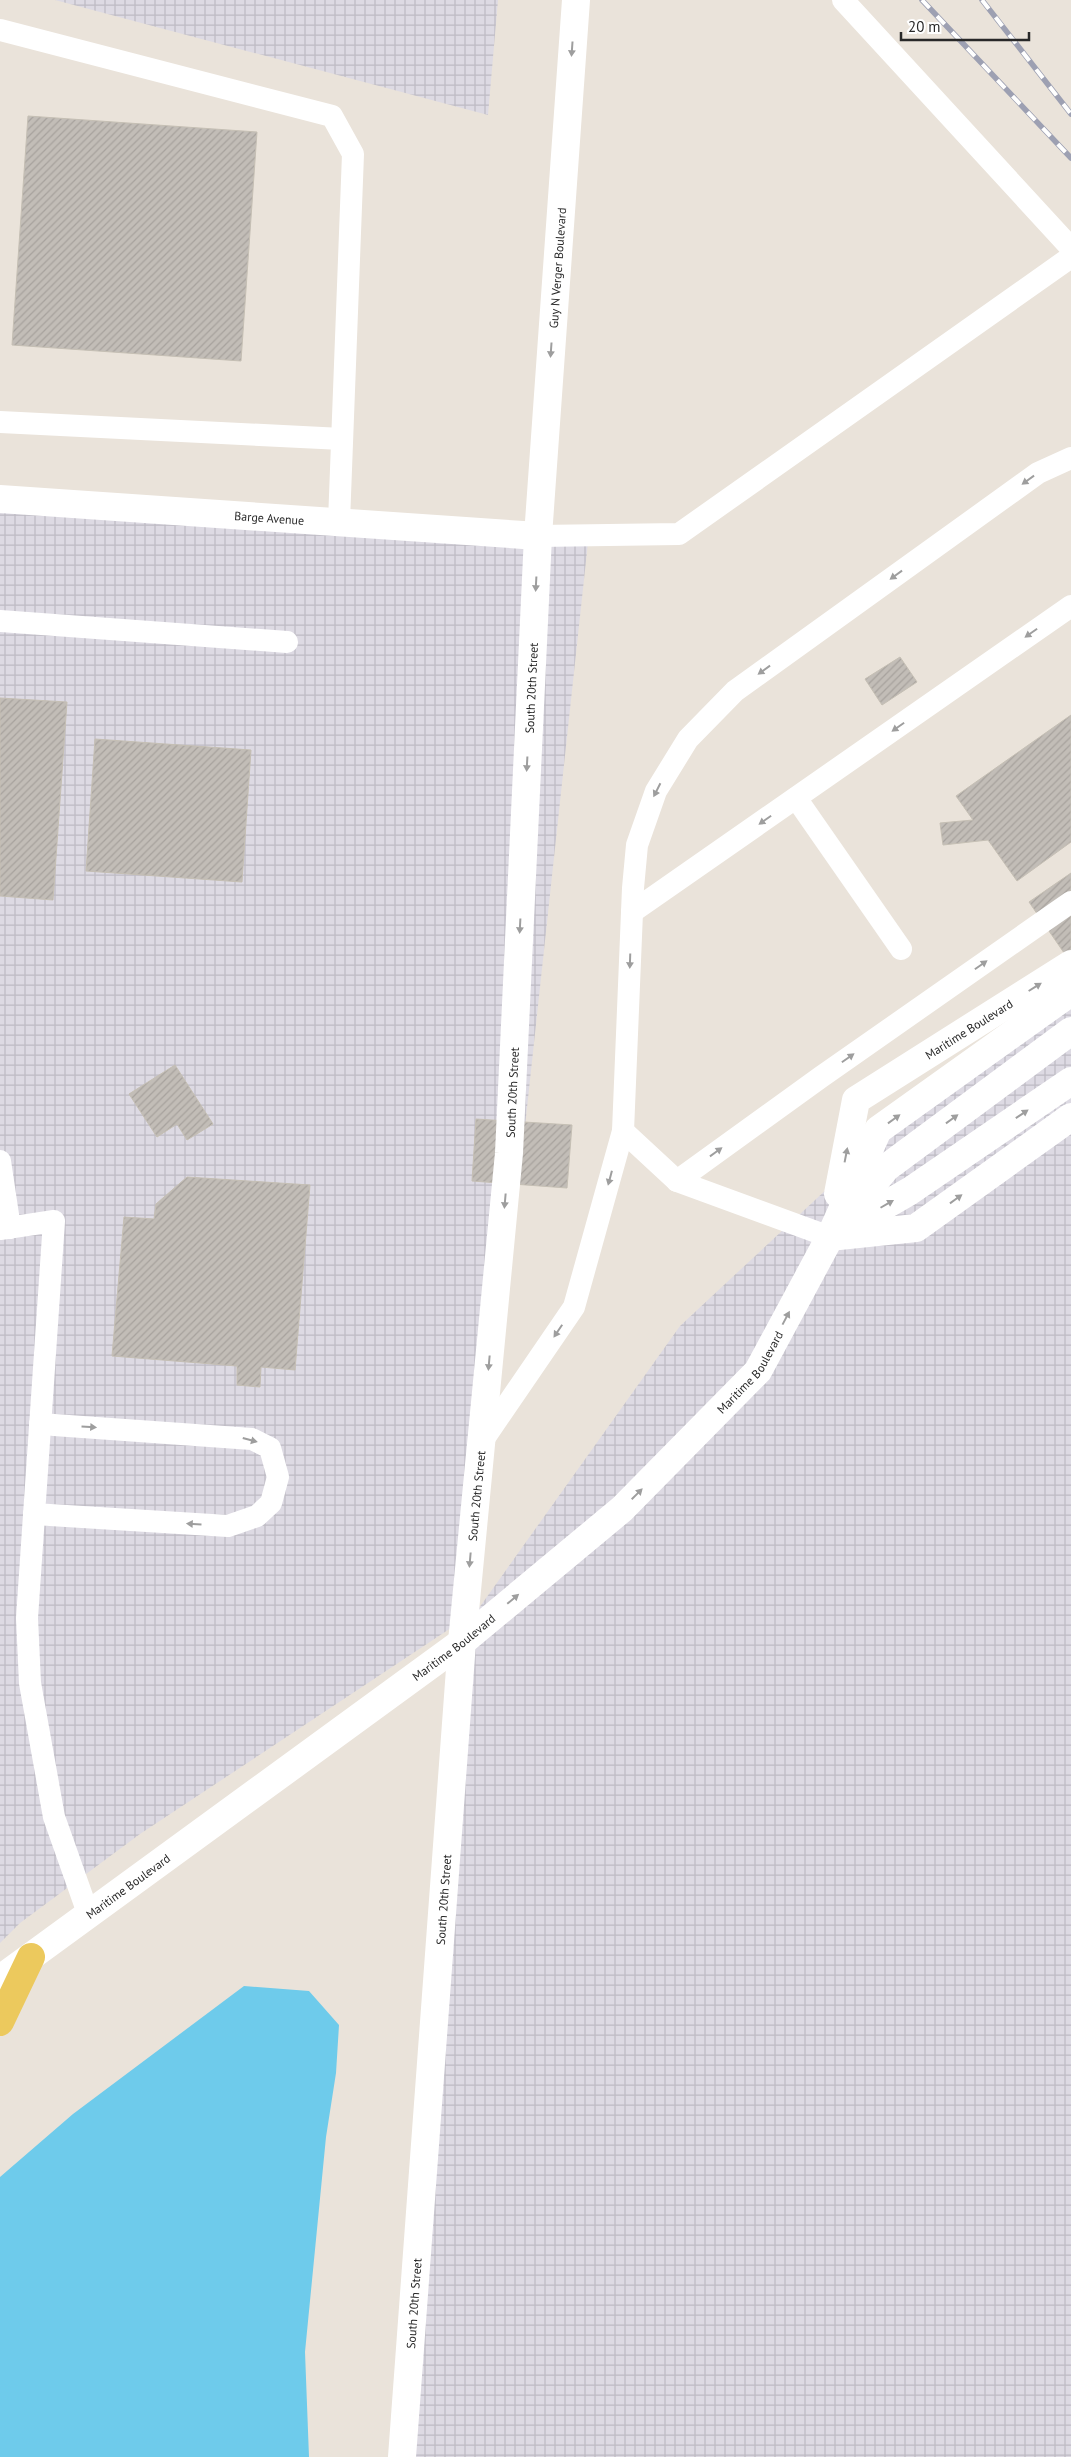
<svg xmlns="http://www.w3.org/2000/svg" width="1071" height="2457" viewBox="0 0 1071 2457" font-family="'PT Sans',sans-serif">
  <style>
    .industrial { fill: url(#industrial-grid) }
    .water { fill: #6ecbeb }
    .building { fill: url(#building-hatch); stroke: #c5bfb4 }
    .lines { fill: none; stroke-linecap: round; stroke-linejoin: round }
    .service { stroke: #fff; stroke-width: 22 }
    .minor { stroke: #fff; stroke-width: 28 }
    .primary { stroke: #ecc95d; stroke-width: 28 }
    .rail-casing { stroke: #9da0b2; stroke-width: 5.5 }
    .rail { stroke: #fff; stroke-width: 4; stroke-dasharray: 11; stroke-linecap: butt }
    .oneway { fill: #9e9e9e }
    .labels { text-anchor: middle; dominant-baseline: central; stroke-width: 4; stroke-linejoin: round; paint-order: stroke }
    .street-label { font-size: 12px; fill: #282828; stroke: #fff }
  </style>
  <defs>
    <pattern id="industrial-grid" width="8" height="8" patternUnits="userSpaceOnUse" patternTransform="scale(1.25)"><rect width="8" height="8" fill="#dddae3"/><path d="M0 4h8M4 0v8" fill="none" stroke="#bebbc3"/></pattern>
    <pattern id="building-hatch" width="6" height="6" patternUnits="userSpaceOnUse" patternTransform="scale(1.25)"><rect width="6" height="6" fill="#c2bdb7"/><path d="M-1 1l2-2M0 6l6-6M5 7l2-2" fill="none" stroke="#a7a29d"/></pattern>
  </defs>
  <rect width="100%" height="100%" fill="#eae3da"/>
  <g class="industrial">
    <polygon points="55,0 498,0 488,115"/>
    <polygon points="0,488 589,533 511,1256 463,1620 140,1834 20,1923 0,1943"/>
    <polygon points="1071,975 1071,2457 413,2457 464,1629 680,1326 1051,980"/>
  </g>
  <polygon class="water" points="244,1986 309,1991 339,2025 336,2073 326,2137 305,2352 309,2457 0,2457 0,2177 73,2114"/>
  <g class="building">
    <polygon points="28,116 257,132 241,361 12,345"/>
    <polygon points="900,657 917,682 882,705 865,679"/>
    <polygon points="0,698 67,702 53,900 0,896"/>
    <polygon points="1071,715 1071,842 1017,881 988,840 943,845 940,823 973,820 956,796"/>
    <polygon points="95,739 251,750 242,882 86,871"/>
    <polygon points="1071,873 1071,963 1029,902"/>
    <polygon points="175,1065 213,1124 187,1140 177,1124 157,1137 129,1094"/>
    <polygon points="476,1119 572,1125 567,1188 472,1181"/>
    <polygon points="187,1177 310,1185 295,1370 261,1367 260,1387 237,1385 237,1366 112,1356 124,1217 154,1219 156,1204"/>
  </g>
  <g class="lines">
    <g class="service">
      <polyline points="843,0 1071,248"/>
      <polyline points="0,30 332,116 353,154 339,522"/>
      <polyline points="0,422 342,439"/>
      <polyline points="538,536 679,534 1071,257"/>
      <polyline points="0,621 287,642"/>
      <polyline points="796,798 901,949"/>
      <polyline points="632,912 1071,606"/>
      <polyline points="623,1131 677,1181 830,1237"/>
      <polyline points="0,1161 10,1228"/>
      <polyline points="677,1181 821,1077 1071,902"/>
      <polyline points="0,1229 54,1221 27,1618 30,1683 54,1817 89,1916"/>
      <polyline points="481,1443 574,1307 623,1131 633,888 637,845 656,791 688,739 735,691 1038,473 1071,458"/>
      <polyline points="34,1514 228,1526 257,1516 271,1503 278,1477 270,1448 252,1439 40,1424"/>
    </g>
    <g class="minor">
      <path id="s1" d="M0,499l538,37"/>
      <path id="s2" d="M838,1194l18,-94 215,-136"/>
      <polyline points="854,1207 886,1168 1071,1031"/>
      <polyline points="844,1229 910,1191 1071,1081"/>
      <polyline points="839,1236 916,1228 1071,1117"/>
      <path id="s3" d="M0,1979l462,-337 160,-133 136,-138 72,-134 48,-107 193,-138"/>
      <path id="s4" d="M402,2457l60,-815 47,-489 29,-617 38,-536"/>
    </g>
    <polyline class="primary" points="0,2022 31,1957"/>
    <g class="rail-casing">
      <g id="rail">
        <polyline points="922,0 1071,158"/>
        <polyline points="982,0 1071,114"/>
      </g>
    </g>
    <use href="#rail" class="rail"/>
  </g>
  <defs><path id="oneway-solid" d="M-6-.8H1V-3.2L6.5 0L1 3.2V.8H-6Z" transform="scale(1.25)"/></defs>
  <g class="oneway">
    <use href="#oneway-solid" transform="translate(572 49) rotate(94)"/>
    <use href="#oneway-solid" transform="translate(551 350) rotate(94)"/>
    <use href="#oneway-solid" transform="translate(1028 480) rotate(144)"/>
    <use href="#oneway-solid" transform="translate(896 575) rotate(144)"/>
    <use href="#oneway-solid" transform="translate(536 584) rotate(93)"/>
    <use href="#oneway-solid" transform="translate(1031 633) rotate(145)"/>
    <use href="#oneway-solid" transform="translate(764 670) rotate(144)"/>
    <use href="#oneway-solid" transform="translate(898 727) rotate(145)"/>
    <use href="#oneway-solid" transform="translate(527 764) rotate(93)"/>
    <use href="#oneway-solid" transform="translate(657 790) rotate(117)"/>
    <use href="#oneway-solid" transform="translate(765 820) rotate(145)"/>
    <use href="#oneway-solid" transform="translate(520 926) rotate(93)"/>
    <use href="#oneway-solid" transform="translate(630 961) rotate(92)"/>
    <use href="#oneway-solid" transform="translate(981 965) rotate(-35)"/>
    <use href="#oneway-solid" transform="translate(1035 987) rotate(-32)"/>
    <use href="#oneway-solid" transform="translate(848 1058) rotate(-35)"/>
    <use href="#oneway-solid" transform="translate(1022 1114) rotate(-34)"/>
    <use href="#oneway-solid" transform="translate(894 1119) rotate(-36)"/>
    <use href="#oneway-solid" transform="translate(952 1119) rotate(-36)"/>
    <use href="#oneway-solid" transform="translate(716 1152) rotate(-36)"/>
    <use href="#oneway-solid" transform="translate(846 1155) rotate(-79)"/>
    <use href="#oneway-solid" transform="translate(610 1178) rotate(105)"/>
    <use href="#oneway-solid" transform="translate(956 1199) rotate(-36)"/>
    <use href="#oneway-solid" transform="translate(505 1201) rotate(95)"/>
    <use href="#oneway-solid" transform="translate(887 1204) rotate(-30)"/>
    <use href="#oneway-solid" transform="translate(786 1318) rotate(-62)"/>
    <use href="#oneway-solid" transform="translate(558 1331) rotate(124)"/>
    <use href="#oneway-solid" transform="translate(489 1363) rotate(95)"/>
    <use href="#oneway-solid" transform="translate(89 1427) rotate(4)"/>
    <use href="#oneway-solid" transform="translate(250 1440) rotate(15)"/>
    <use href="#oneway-solid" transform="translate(637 1494) rotate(-45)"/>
    <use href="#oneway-solid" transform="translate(194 1524) rotate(-177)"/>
    <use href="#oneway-solid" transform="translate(470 1560) rotate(95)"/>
    <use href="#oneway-solid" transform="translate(513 1599) rotate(-40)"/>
  </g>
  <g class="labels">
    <g class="street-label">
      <text stroke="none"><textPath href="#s4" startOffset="2195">Guy N Verger Boulevard</textPath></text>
      <text stroke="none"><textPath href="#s1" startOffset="270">Barge Avenue</textPath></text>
      <text stroke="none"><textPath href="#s4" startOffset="1774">South 20th Street</textPath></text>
      <text stroke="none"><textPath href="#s2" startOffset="229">Maritime Boulevard</textPath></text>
      <text stroke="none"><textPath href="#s4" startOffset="1369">South 20th Street</textPath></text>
      <text stroke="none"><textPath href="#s3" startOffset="968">Maritime Boulevard</textPath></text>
      <text stroke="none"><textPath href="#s4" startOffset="964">South 20th Street</textPath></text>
      <text stroke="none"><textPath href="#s3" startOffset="562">Maritime Boulevard</textPath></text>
      <text stroke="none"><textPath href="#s3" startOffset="158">Maritime Boulevard</textPath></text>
      <text stroke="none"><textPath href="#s4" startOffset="559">South 20th Street</textPath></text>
      <text stroke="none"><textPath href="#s4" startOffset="154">South 20th Street</textPath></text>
    </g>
  </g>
  <path d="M901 32v8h128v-8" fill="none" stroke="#282828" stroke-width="2.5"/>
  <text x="908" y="32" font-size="15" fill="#282828" stroke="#ffffff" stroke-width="4" paint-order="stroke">20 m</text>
</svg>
